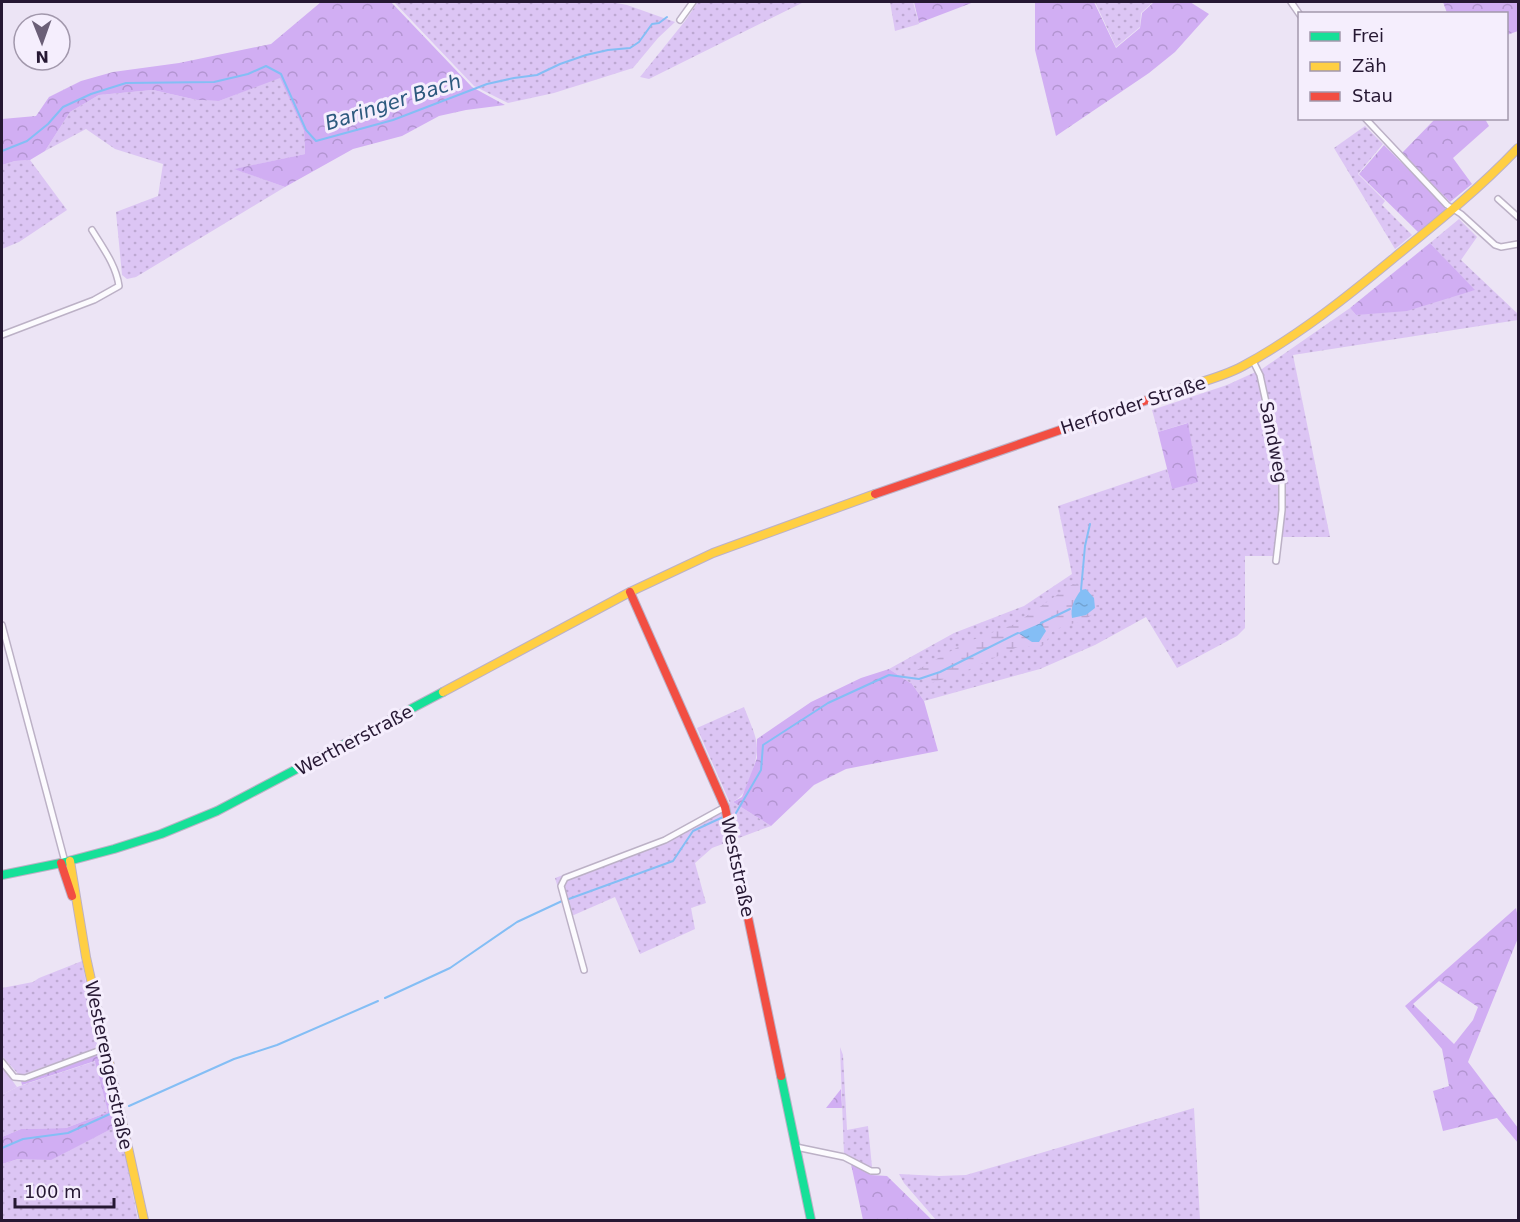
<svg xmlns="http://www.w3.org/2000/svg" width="1520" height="1222" viewBox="0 0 1520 1222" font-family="'DejaVu Sans',sans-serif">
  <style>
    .grass { fill: url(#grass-dots) }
    .forest { fill: url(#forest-crowns); fill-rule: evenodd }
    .wetland { fill: url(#wetland-marsh) }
    .green { fill: #dcc5f4 }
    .water { fill: url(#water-ripples) }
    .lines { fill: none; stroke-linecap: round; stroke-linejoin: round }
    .stream { stroke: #84bef5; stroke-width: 2 }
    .street-casing { stroke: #bcb1c6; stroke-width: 8 }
    .fast-casing { stroke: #bcb1c6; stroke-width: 10 }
    .slow-casing { stroke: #bcb1c6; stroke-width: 10 }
    .jam-casing { stroke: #bcb1c6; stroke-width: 10 }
    .street { stroke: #fcfbfe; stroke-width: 5 }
    .fast { stroke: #16e098; stroke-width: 8 }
    .slow { stroke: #ffcf43; stroke-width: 8 }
    .jam { stroke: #f24e42; stroke-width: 8 }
    .labels { text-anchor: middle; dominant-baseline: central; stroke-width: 6; stroke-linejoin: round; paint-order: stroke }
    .street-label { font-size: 18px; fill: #261833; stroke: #f5eefd }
    .water-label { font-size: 20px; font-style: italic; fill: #2c597e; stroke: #f5eefd }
  </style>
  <defs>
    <pattern id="grass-dots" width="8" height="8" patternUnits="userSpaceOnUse" patternTransform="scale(1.5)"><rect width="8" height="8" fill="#dcc5f4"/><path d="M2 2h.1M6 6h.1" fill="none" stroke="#bda8d2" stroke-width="1.8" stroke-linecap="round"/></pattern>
    <pattern id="forest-crowns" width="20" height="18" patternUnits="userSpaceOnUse" patternTransform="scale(1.5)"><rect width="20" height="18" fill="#d1aef3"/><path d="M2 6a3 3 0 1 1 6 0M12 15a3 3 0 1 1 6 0" fill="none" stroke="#b395d1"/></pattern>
    <pattern id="wetland-marsh" width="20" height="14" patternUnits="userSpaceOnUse" patternTransform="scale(1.5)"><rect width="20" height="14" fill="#dcc5f4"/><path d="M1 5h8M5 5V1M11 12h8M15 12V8" fill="none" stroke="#bda8d2"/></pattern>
    <pattern id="water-ripples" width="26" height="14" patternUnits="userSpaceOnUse" patternTransform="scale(1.5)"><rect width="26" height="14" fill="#84bef5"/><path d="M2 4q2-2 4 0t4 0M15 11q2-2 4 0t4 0" fill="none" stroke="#72a3d2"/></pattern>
  </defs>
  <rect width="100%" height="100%" fill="#ece4f5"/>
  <g class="grass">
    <polygon points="394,2 612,2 627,5 675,22 658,38 633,68 554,93 508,103 474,86"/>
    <polygon points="698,2 804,2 649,79 640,77 685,21"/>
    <polygon points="890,2 913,2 919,24 895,31"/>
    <polygon points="1095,2 1153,2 1141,13 1140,27 1116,47"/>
    <polygon points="280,77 304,131 305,154 235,169 285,187 136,277 127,279 122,275 116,212 158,196 163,164 115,149 86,129 45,151 70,112 99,95 153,90 197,100 219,101"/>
    <polygon points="1365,126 1383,144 1358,174 1385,201 1382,205 1412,235 1395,249 1334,148"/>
    <polygon points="30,160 67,210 19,242 2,249 2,165 15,161"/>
    <polygon points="1459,219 1477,237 1461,260 1518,314 1518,320 1293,355 1330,537 1276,537 1275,556 1245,556 1245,628 1237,636 1177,668 1146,617 1095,645 1040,669 924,701 912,684 889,669 954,633 1024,606 1072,574 1058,506 1167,469 1172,489 1187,423 1158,432 1152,410 1227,385 1262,369 1350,308 1356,315 1474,290 1430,243"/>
    <path d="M744,707c13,34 19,37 5,73 -4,11 -6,16 -16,22l38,24 -59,22 -17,15 11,40 -15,5 4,21 -55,25 -25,-57 -48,21 -12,-40 108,-40 57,-31 10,-4 -33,-75z"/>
    <polygon points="82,961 98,1048 24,1074 18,1074 2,1056 2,988 33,982 39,978"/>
    <polygon points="840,1047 843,1055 847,1130 868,1126 872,1167 866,1166 844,1155"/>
    <polygon points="96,1061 108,1112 66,1128 21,1129 2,1137 2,1095 17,1087"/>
    <polygon points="1194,1108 1200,1220 936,1220 904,1183 899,1174 939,1176 966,1175"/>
    <polygon points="119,1125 138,1220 2,1220 2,1164 18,1159 51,1159"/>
  </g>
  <g class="forest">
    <polygon points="321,2 391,2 472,87 505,105 466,110 439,116 402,136 353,149 285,187 234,169 305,154 304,131 280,78 219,101 197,100 153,90 99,95 70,112 45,151 30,160 15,161 2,165 2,119 36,116 49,97 81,81 113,72 179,63 271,44"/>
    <polygon points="914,2 974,2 919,23"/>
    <polygon points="1035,2 1094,2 1116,48 1140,28 1142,13 1154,2 1190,2 1209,14 1175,52 1149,73 1056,136 1035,50"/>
    <polygon points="1443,2 1518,2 1518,31 1507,35 1506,14 1447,13"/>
    <polygon points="1435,119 1485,119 1489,126 1453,158 1472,184 1450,202 1402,153"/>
    <polygon points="1384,145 1445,206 1445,211 1418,232 1359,174"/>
    <polygon points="1430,243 1475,290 1407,311 1356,315 1350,308"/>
    <polygon points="1188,423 1198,482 1172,489 1158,432"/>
    <polygon points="889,669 912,684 924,701 938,751 846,769 814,785 771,826 733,802 742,797 757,758 757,739 811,702 861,678"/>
    <path d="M1516,908l2,10v20l-50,124 50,66v15l-21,-25 -54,13 -10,-40 16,-5 -7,-37 -37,-43zM1439,981l39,26 -5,13 -19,24 -41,-40z"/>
    <polygon points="103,1052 119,1125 51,1160 18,1159 2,1164 2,1137 21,1129 66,1128 108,1112 95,1061 22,1085 21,1081"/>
    <polygon points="841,1089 842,1108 826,1108"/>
    <polygon points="851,1164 871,1175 887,1176 932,1220 863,1220"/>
  </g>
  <polygon class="wetland" points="1073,584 1090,586 1099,598 1099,610 1081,622 1065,625 1052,632 1044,645 1034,647 1022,645 955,676 930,683 917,670 967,642 1015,624"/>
  <polygon class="green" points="4,1069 17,1087 2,1095 2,1070"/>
  <g class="water">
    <path d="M1086,589l8,9 1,10 -9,7 -14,3c-2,-11 2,-18 9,-28z"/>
    <polygon points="1041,623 1046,631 1039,642 1032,642 1018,633"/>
  </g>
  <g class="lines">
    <g class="stream">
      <polyline points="2,151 27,141 48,124 63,107 91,94 126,83 214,82 248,74 266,66 281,74 306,130 316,141 393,120 487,84 514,78 537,75 560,64 586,55 608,50 630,48 639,42 652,24 659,23 667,17"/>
      <polyline points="1081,590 1085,546 1090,524"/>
      <polyline points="1041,623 1070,609"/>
      <polyline points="736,813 761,770 763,745 828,703 889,675 919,679 940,672 1018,633"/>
      <polyline points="566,900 673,861 693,831 723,817"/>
      <polyline points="385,998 450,968 517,922 562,901"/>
      <polyline points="129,1106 234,1059 277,1045 378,1001"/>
      <polyline points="2,1148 23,1139 68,1133 112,1113"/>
    </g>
    <g class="street-casing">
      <g id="street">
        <polyline points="1291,2 1300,15"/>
        <polyline points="680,20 693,2"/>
        <polyline points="1365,118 1447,205 1461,214 1495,245 1501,247 1518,244"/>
        <polyline points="1498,199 1518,217"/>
        <path d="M2,335l92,-35 25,-14c-3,-21 -16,-38 -27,-56"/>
        <polyline points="1253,361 1260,375 1282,475 1282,510 1276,561"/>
        <polyline points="2,625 65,862"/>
        <polyline points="584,970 561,886 565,878 665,840 725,807"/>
        <polyline points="2,1062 14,1077 25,1078 106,1048"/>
        <polyline points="796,1147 844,1157 871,1171 877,1171"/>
      </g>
    </g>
    <g class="fast-casing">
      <g id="fast">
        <polyline points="2,875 61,863 114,849 161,834 217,811 443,692"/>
        <polyline points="781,1076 811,1220"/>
      </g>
    </g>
    <g class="slow-casing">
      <g id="slow">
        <path d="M1179,389c21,-7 44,-12 64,-23 55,-30 104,-69 152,-109 43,-35 85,-69 123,-109"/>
        <polyline points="443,692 630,592 713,553 875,494"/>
        <polyline points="70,861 86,957 144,1220"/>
      </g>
    </g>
    <g class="jam-casing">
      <g id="jam">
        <polyline points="875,494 1179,389"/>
        <polyline points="630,592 725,807 781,1076"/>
        <polyline points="61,863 72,896"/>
      </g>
    </g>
    <use href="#street" class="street"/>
    <use href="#fast" class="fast"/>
    <use href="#slow" class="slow"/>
    <use href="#jam" class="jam"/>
  </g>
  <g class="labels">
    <g class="street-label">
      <text transform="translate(1133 405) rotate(-18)">Herforder Straße</text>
      <text transform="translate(1274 442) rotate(79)">Sandweg</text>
      <text transform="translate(354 740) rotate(-28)">Wertherstraße</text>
      <text transform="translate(738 867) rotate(78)">Weststraße</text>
      <text transform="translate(109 1065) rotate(78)">Westerengerstraße</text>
    </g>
    <g class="water-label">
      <text transform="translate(393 102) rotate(-18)">Baringer Bach</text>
    </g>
  </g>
  <rect width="1520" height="1222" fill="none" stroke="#261833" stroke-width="6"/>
  <rect x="1298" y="12" width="210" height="108" fill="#f5eefd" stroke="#a298ac" stroke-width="1.5"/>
  <rect x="1310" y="32" width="30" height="9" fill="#16e098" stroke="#a298ac" stroke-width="1.5"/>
  <text x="1352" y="42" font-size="18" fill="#261833">Frei</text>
  <rect x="1310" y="62" width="30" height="9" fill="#ffcf43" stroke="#a298ac" stroke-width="1.5"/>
  <text x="1352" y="72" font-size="18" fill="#261833">Zäh</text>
  <rect x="1310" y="92" width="30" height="9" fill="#f24e42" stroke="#a298ac" stroke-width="1.5"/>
  <text x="1352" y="102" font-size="18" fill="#261833">Stau</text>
  <g transform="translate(42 42) rotate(179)"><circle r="28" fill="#f5eefd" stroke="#a298ac" stroke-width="1.5"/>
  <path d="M0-4.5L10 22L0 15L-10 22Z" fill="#6b5f77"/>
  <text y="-9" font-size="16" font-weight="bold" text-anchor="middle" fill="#261833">N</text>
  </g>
  <path d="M15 1198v9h99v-9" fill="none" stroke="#261833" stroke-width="3"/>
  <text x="24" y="1198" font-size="18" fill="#261833" stroke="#f5eefd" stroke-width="4.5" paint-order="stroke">100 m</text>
</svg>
